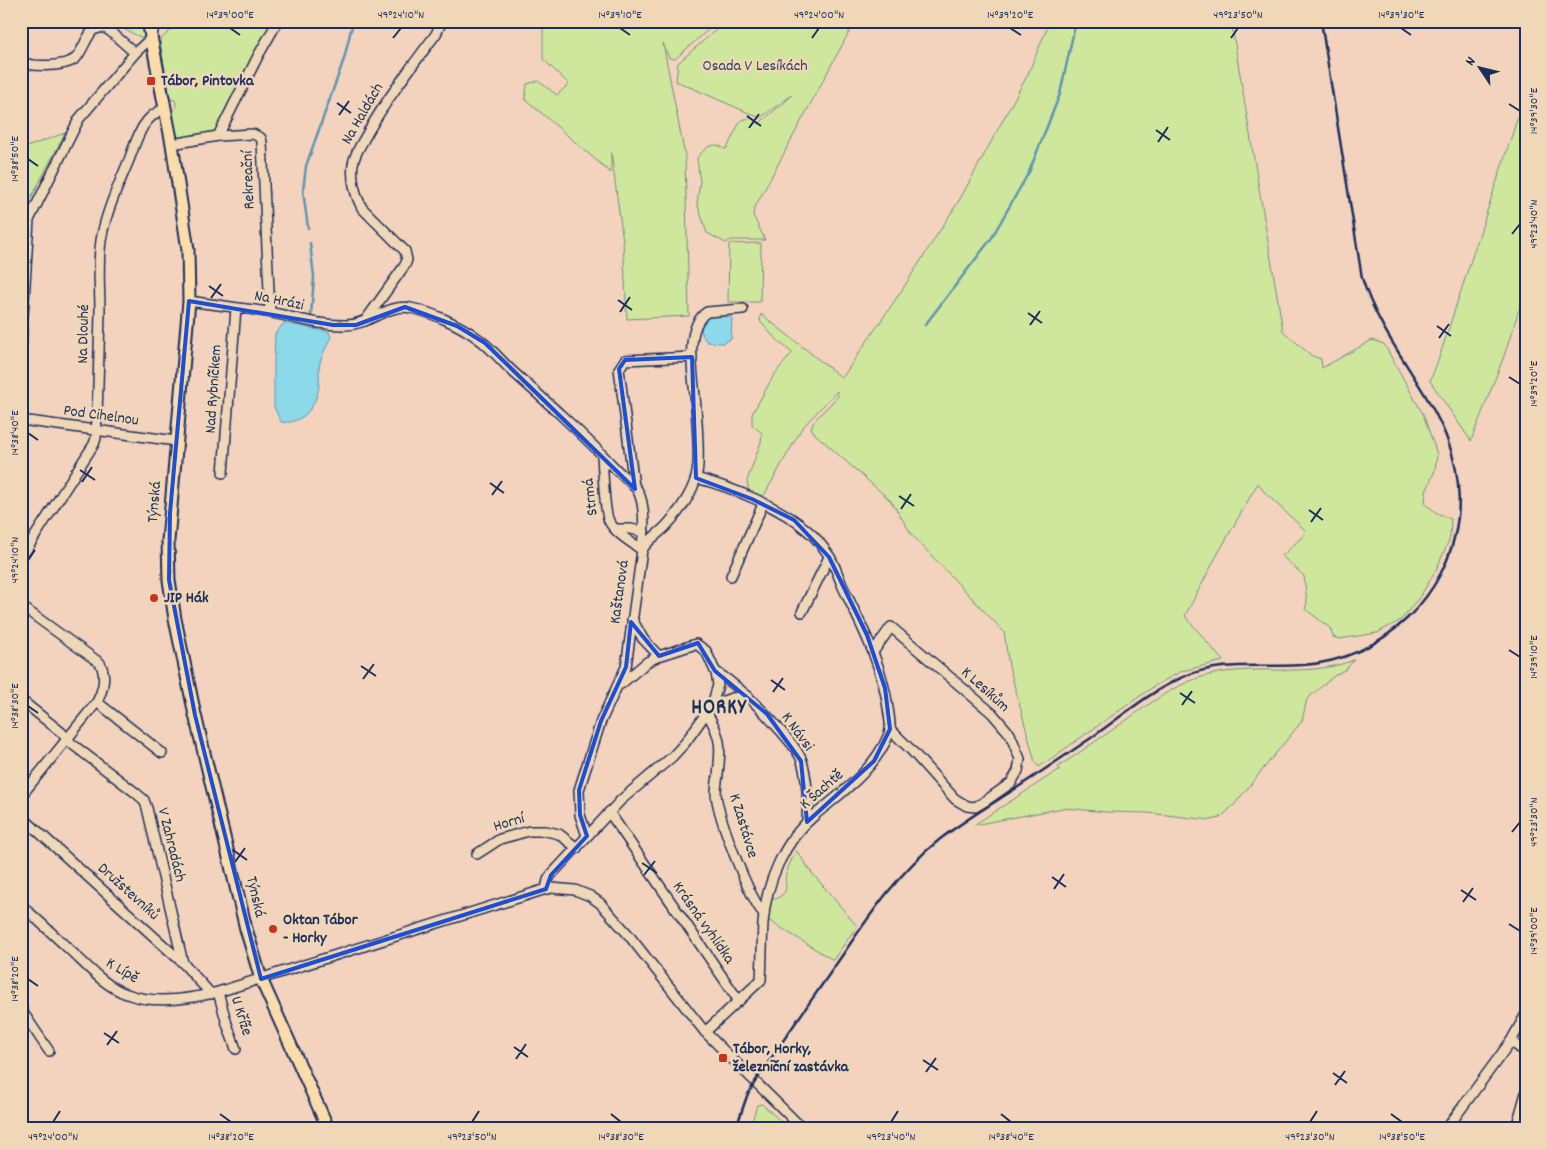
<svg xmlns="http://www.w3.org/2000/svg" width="1547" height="1149" viewBox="0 0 1547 1149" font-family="Dekko,sans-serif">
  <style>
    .green { fill: #cee79d; stroke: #748b7e }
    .water { fill: #8bd9e9; stroke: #5e95b1 }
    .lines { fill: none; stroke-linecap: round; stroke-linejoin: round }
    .stream { stroke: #5e95b1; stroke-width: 2.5 }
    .minor-casing { stroke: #1b2f5e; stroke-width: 12 }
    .major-casing { stroke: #1b2f5e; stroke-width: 15 }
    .minor { stroke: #f0d7b7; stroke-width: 9 }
    .major { stroke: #fbddab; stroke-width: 11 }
    .rail { stroke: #1b2f5e; stroke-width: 2.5 }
    .marked { fill: none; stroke: #1d4ed8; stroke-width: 4; stroke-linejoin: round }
    .ticks { fill: none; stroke: #1b2f5e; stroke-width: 2 }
    .poi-dot { fill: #c8321e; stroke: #f0d7b7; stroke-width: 2 }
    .labels { text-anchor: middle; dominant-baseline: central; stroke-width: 5; stroke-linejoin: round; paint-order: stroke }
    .park-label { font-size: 16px; fill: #2d4164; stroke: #f0d7b7 }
    .poi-label { font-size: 16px; font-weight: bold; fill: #1b2f5e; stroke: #f0d7b7; text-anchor: start }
    .street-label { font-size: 16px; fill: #1b2f5e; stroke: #f0d7b7 }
    .district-label { font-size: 21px; font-weight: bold; letter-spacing: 1px; fill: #1b2f5e; stroke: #f0d7b7 }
    .neatline { fill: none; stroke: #1b2f5e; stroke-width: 2 }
    .ticks-label { font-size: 12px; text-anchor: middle; fill: #1b2f5e }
  </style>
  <rect width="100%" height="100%" fill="#f3d3be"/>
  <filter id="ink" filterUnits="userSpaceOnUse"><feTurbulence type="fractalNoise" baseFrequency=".02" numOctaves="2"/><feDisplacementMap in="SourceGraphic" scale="10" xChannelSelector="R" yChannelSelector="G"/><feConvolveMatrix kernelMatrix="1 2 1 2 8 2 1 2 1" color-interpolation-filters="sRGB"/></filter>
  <g filter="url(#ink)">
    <g class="green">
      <polygon points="115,21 144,21 151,42 113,24"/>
      <path d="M181,21h94l-31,52 -29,58 -38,8 -5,-25c4,-5 5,-8 3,-14l-5,-1 -10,-57 2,-4z"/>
      <polygon points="543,21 718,21 675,59 669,58 663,43 685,156 689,316 627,319 623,241 611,152 611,173 525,99 527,84 538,81 557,95 569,84 543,59"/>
      <path d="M726,21h129l-101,188 -1,6 12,25h-34l-5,3 -19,-10 -10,-30 3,-21 -3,-24c6,-8 17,-19 27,-9l3,-1 14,-28 10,-2 8,6c10,-11 24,-18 33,-29l-32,23 -84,-37 2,-18z"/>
      <polygon points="1050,21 1231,21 1283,331 1312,356 1321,359 1322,368 1372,340 1384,344 1423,414 1437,454 1435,470 1426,492 1425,504 1437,513 1451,519 1450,538 1436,570 1421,595 1401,620 1377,633 1339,639 1333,637 1330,628 1305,609 1307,603 1304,576 1282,556 1304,535 1305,530 1265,493 1258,483 1216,557 1185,616 1223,661 1182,671 1156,685 1039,767 1035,762 1009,666 1004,632 912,535 891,501 815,434 811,428 814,421 838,396 837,391 802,428 762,499 749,492 747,481 761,442 762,433 752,425 752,414 774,375 792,353 772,335 760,321 761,314 842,378 902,290 960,199 1028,74"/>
      <polygon points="1526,92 1526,288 1504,356 1471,441 1430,381 1439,358"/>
      <polygon points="65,133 29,202 21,210 21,149"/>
      <polygon points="761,243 760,302 728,302 729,244"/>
      <path d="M1354,660l-8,9 -12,7 -27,23 -5,22 -68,84 -14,13 -9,2 -63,-7 -41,-1 -44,-4 -89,17 86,-56 -2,-2c20,-14 40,-27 60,-41 36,-25 62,-48 107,-54 46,-6 83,5 129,-12z"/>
      <path d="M796,850l16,23 45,53 -24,34 -65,-40 4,-23 4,2c16,-9 7,-14 10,-25 2,-8 7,-16 10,-24z"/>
      <polygon points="762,1104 788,1128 750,1128 757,1105"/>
    </g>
    <g class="water">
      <path d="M715,313l17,5 -1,21 -8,4 -16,-1c-6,-7 -8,-15 -3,-24z"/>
      <path d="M284,323l45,9 2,5c-4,8 -8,16 -11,25 -2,8 0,16 -1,24 -3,20 -16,39 -38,36l-7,-15v-47l1,-26z"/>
    </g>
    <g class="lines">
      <g class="stream">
        <polyline points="308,228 303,191 306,166 344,59 353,21"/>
        <polyline points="310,243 314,277 311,316"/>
        <polyline points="925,325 991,239 1029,172 1060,94 1076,21"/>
      </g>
      <g class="minor-casing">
        <g id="minor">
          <path d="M21,61c11,7 47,6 56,-4 6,-8 9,-19 16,-27l10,-3 7,4 25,22"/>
          <polyline points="218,136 258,56 278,21"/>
          <polyline points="172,144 218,136 253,134 261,138 262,142 270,312"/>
          <path d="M189,301c27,4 53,7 79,11 27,5 51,14 78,13 23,0 42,-22 65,-17 20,4 49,17 65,29 14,9 24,23 36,34 35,31 70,62 102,96 7,8 18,15 24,24 8,16 6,39 4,56"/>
          <path d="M365,321l40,-56 2,-5 -2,-9 -43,-43c-7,-13 -11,-30 -9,-44 2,-12 10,-22 15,-32 20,-35 44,-66 68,-98l6,-13"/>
          <polyline points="21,349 29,220 79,119 135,53 151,38 156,21"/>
          <polyline points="21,420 176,441"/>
          <path d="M602,455c1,14 2,57 7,66 7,13 22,21 33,29"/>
          <polyline points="223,473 236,308"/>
          <path d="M696,478c35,9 85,29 112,53 9,7 16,17 22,26 5,9 8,18 12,28 19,40 40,78 46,123 1,8 4,18 1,26 -14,35 -45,57 -73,80 -32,26 -50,69 -53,109 -1,19 -1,38 -2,57l-56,52"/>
          <polyline points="634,486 619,369 625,360 692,357"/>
          <polyline points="616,529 631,529 644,532"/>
          <path d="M21,558l73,-114 2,-6c2,-42 3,-84 4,-126 0,-25 -3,-52 2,-77 5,-25 17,-51 27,-75 8,-21 13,-43 35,-51"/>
          <polyline points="731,576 763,504"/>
          <path d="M21,606l79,57c7,13 3,27 -3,39l65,51"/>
          <polyline points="802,612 829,557"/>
          <polyline points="632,619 643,639 659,656"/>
          <polyline points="873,652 891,627 992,713 1010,734 1020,759 1018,771 1011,783 984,802 975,807 967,806 955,799 911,750 890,729"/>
          <path d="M715,671c25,16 46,37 65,59 8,10 18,19 22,31 6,19 6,42 5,61"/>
          <polyline points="21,700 61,732 72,744 136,793 144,800 147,808 183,963"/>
          <polyline points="712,705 732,698 748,696"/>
          <path d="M707,713c15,25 14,34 11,62 -1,6 -2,13 -2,19 2,23 33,104 48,120"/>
          <polyline points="21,796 97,702"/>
          <polyline points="609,812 739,1001"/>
          <polyline points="21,816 183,963 211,994"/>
          <path d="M587,836l-7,-21 -1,-25 22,-69 25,-54 16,-117c7,-12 16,-15 24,-24 15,-16 31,-39 32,-61 1,-22 -1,-46 -3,-69 -2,-23 -11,-69 12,-84l36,-3"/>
          <polyline points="477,854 500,839 529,831 546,831 559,834 577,848"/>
          <polyline points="546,889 548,880 551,875 621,800 672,757 685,743 712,705 718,685 716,673 706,651 696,644 659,656 647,662 621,684"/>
          <path d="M21,905c17,15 34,31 51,47 16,15 34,35 55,42 28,11 63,5 91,-2l322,-101 11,-3 24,2 15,6 10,7 27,30 78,99 97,96"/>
          <polyline points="218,992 227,1024 236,1049"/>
          <polyline points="21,1007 24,1014 49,1051"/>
          <polyline points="1511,1041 1526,1053"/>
          <polyline points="1447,1128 1511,1041 1526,1014"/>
          <polyline points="1516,1128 1526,1093"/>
        </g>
      </g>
      <g class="major-casing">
        <polyline id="major" points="148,21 172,144 188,250 189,301 168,541 169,580 175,619 195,715 246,929 261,979 328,1128"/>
      </g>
      <use href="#minor" class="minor"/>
      <use href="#major" class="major"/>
      <path class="rail" d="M736,1128l11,-32 8,-14c26,-39 53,-77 80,-116 31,-45 61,-92 104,-126 24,-19 51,-35 76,-51 26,-17 51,-34 76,-51 30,-21 58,-46 92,-61 39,-17 79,-9 120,-12 79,-5 146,-69 155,-148 10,-99 -69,-152 -96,-239l-41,-257"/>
    </g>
  </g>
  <path class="marked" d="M189,301l144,24h23l49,-18 52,19 28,17 150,146 -16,-120 6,-9 67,-3 4,121 56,21 42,21 35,37 38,78 18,53 5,41 -16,32 -67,61 -6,-61 -34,-47 -52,-43 -17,-28 -39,13 -28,-34 -5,45 -25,54 -22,69 1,25 7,21 -36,39 -5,14 -285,90 -66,-264 -26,-135 1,-67z"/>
  <path class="ticks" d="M230,28l10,7M620,28l10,7M1010,28l11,7M1401,28l10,7M393,38l8,-10M812,38l7,-10M1231,38l7,-10M337,103l14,10M1509,104l11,7M339,115l10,-14M747,116l14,10M749,128l10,-14M1156,130l14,10M1158,142l10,-15M28,159l10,7M1512,234l8,-10M209,286l14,10M211,298l10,-14M618,300l14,10M620,312l10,-15M1028,313l14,10M1030,325l10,-14M1437,326l14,10M1439,338l10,-14M1509,377l11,7M28,433l10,7M80,470l15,10M82,482l10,-15M490,483l14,10M492,495l10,-14M899,496l15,10M901,509l10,-15M1309,510l14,10M1311,522l10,-14M28,560l7,-10M1509,650l11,7M361,666l15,10M363,679l11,-15M771,680l14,10M773,692l10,-14M1180,693l15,10M1182,705l10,-14M28,706l10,7M1512,832l8,-10M233,850l14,10M235,862l10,-14M642,863l15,10M644,875l11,-14M1052,877l14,10M1054,889l10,-15M1461,890l15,10M1463,902l10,-14M1509,924l11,7M28,979l10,7M104,1033l15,10M107,1045l10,-14M514,1047l14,10M516,1059l10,-15M923,1060l15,10M926,1072l10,-14M1333,1073l14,10M1335,1085l10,-14M220,1114l11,8M611,1114l10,8M1001,1114l10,8M1391,1114l11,8M53,1122l7,-11M472,1122l7,-11M891,1122l7,-11M1310,1122l7,-11"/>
  <g class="poi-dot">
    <rect x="146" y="76" width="10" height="10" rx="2.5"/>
    <circle cx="154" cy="598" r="5"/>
    <circle cx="273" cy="929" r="5"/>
    <rect x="718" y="1053" width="10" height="10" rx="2.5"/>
  </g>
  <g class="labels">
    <g class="park-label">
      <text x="755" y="66">Osada V Lesíkách</text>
    </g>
    <g class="poi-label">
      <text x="161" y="81">Tábor, Pintovka</text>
      <text x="164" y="598">JIP Hák</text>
      <text x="283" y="920">Oktan Tábor<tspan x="283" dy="18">- Horky</tspan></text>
      <text x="733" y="1049">Tábor, Horky,<tspan x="733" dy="18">železniční zastávka</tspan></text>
    </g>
    <g class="street-label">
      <text transform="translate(363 114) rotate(-60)">Na Haldách</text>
      <text transform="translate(249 180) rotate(-92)">Rekreační</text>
      <text transform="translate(279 301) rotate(12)">Na Hrázi</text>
      <text transform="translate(84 334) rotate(-89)">Na Dlouhé</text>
      <text transform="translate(214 389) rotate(-86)">Nad Rybníčkem</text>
      <text transform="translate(101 416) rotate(8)">Pod Cihelnou</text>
      <text transform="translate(591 497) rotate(-97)">Strmá</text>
      <text transform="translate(155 502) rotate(-85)">Týnská</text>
      <text transform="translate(620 592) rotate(-82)">Kaštanová</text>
      <text transform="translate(985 690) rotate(42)">K Lesíkům</text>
      <text transform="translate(797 732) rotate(54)">K Návsi</text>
      <text transform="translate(822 790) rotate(-41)">K Šachtě</text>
      <text transform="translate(509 823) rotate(-17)">Horní</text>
      <text transform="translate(743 826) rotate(73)">K Zastávce</text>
      <text transform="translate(171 845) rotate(76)">V Zahradách</text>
      <text transform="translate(128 892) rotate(42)">Družstevníků</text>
      <text transform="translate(255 897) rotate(77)">Týnská</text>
      <text transform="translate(703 923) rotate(55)">Krásná vyhlídka</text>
      <text transform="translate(122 971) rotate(31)">K Lípě</text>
      <text transform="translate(241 1016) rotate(73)">U Kříže</text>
    </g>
    <g class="district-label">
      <text x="719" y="709">HORKY</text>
    </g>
  </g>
  <rect width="1547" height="1149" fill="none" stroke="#f0d7b7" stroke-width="55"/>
  <g transform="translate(1480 68) rotate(305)" stroke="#f0d7b7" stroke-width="4" paint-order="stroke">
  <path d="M0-4L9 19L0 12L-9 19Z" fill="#1b2f5e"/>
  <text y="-8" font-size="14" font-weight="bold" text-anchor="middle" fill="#1b2f5e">N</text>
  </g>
  <rect x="28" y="28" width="1492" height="1094" class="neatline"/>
  <g class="ticks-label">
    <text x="230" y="18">14°39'00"E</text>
    <text x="401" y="18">49°24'10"N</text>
    <text x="620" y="18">14°39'10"E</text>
    <text x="819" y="18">49°24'00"N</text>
    <text x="1010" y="18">14°39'20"E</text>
    <text x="1238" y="18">49°23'50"N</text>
    <text x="1401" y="18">14°39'30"E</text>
    <text transform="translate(1533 111) rotate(-90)" y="4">14°39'30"E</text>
    <text transform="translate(14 159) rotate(-90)" y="4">14°38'50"E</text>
    <text transform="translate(1533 224) rotate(-90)" y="4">49°23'40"N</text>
    <text transform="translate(1533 384) rotate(-90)" y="4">14°39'20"E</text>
    <text transform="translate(14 433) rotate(-90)" y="4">14°38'40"E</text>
    <text transform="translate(14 560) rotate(-90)" y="4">49°24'10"N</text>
    <text transform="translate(1533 657) rotate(-90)" y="4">14°39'10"E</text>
    <text transform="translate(14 706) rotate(-90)" y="4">14°38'30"E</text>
    <text transform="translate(1533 822) rotate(-90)" y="4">49°23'30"N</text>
    <text transform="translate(1533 931) rotate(-90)" y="4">14°39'00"E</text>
    <text transform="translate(14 979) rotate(-90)" y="4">14°38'20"E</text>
    <text x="53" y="1140">49°24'00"N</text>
    <text x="231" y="1140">14°38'20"E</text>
    <text x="472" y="1140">49°23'50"N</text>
    <text x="621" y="1140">14°38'30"E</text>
    <text x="891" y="1140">49°23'40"N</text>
    <text x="1011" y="1140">14°38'40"E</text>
    <text x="1310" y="1140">49°23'30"N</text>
    <text x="1402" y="1140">14°38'50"E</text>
  </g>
</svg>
